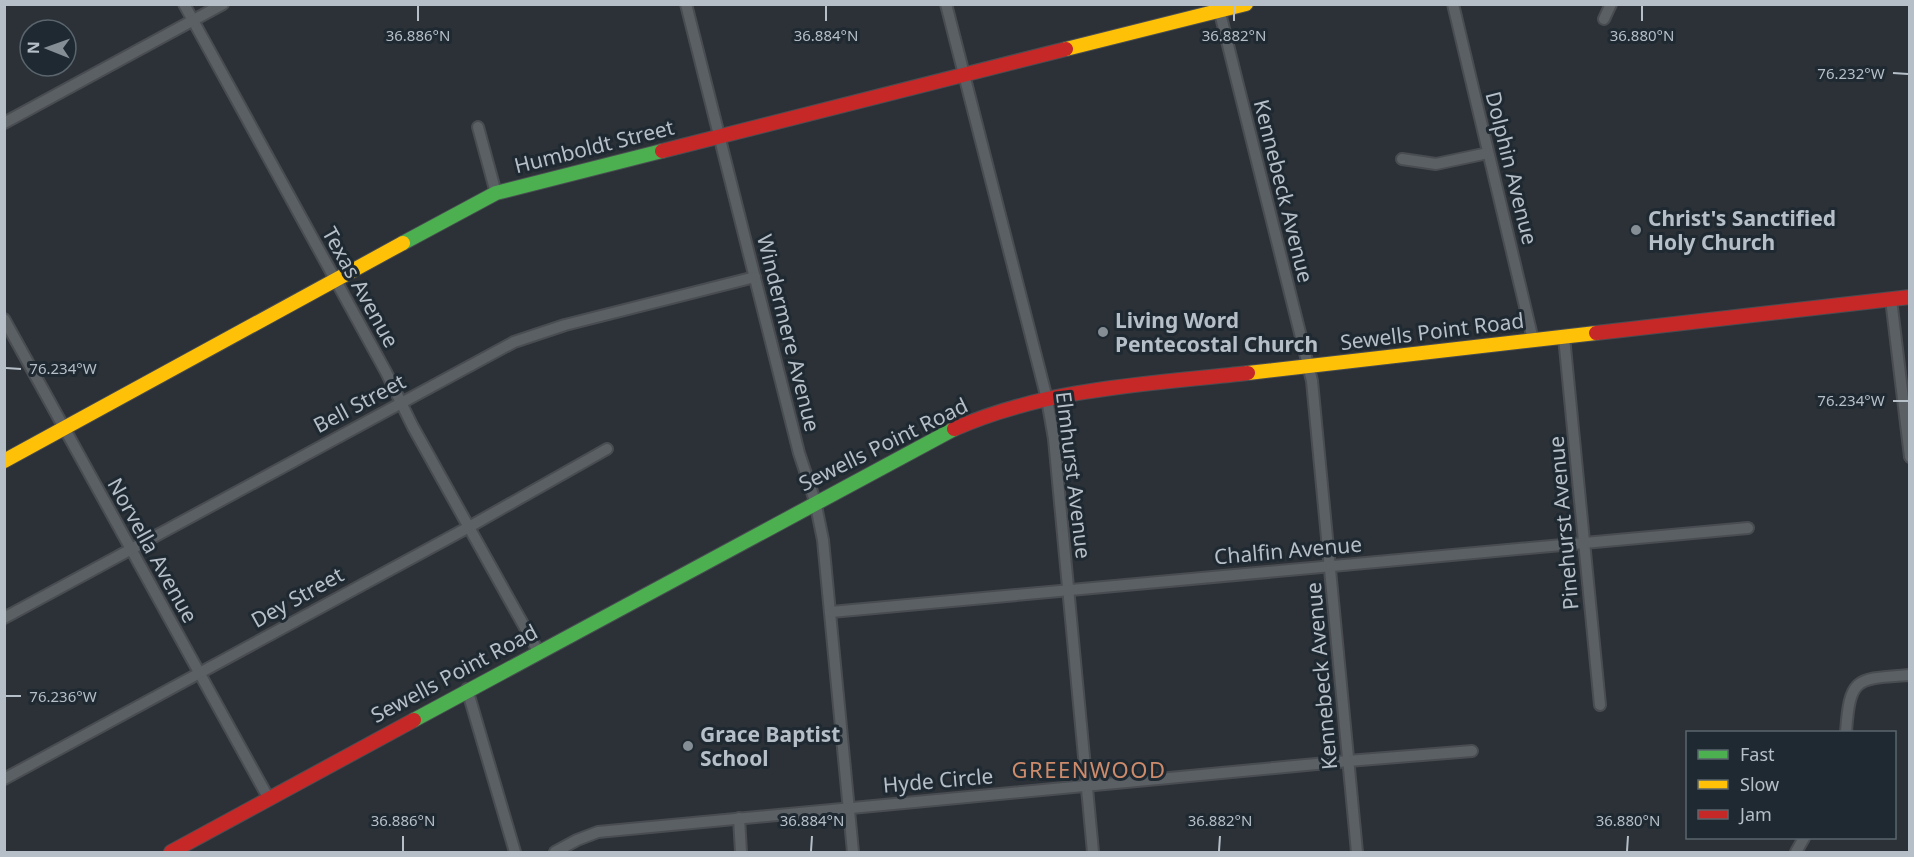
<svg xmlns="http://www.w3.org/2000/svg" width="1914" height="857" viewBox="0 0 1914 857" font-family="'Noto Sans',sans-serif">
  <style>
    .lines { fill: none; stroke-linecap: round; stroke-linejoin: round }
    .street-casing { stroke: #494d52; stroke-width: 14 }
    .fast-casing { stroke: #494d52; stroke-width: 16 }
    .slow-casing { stroke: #494d52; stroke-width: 16 }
    .jam-casing { stroke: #494d52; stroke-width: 16 }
    .street { stroke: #5b6065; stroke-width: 10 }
    .fast { stroke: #4caf50; stroke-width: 14 }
    .slow { stroke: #ffc107; stroke-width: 14 }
    .jam { stroke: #c62828; stroke-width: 14 }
    .ticks { fill: none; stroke: #b6bfc8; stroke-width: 2 }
    .poi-dot { fill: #858d95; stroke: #1f2931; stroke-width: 2 }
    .labels { text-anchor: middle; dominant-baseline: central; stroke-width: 6; stroke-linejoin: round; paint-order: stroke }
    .street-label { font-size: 21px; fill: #b6bfc8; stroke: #1f2931 }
    .poi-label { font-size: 21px; font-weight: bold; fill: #b6bfc8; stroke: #1f2931; text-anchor: start }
    .neighbourhood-label { font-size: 22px; letter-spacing: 1.5px; fill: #cd8b6b; stroke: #1f2931 }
    .ticks-label { font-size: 15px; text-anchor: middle; fill: #b6bfc8; stroke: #1f2931; stroke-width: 6; stroke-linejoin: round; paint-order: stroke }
  </style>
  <rect width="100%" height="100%" fill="#2b3137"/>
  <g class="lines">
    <g class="street-casing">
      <g id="street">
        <polyline points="184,4 386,372 413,427 538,651"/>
        <polyline points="686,4 799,453 815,501 823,540 853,852"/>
        <polyline points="946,4 1047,399 1054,439 1093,852"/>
        <polyline points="1453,4 1533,340"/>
        <polyline points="1218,5 1312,381 1357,852"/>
        <polyline points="1604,19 1611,4"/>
        <polyline points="4,123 223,4"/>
        <polyline points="478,127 496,193"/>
        <polyline points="1402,159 1436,164 1488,153"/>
        <polyline points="1891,299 1910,457"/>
        <polyline points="4,319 269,799"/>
        <polyline points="1564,337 1600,705"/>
        <polyline points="831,612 1748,528"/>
        <polyline points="4,618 514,342 565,325 755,277"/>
        <polyline points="467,689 515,852"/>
        <path d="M1846,732c4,-56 10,-53 64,-57"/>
        <polyline points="4,779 469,527 607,449"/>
        <polyline points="739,818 741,852"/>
        <polyline points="555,852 577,840 598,832 1348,761 1472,751"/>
        <polyline points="1796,852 1804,838"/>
      </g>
    </g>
    <g class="fast-casing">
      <g id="fast">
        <polyline points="403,243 496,193 662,151"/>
        <polyline points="414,720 954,429"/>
      </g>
    </g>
    <g class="slow-casing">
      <g id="slow">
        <polyline points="1066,49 1246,4"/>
        <polyline points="1248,373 1596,333"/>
        <polyline points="4,461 403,243"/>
      </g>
    </g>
    <g class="jam-casing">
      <g id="jam">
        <polyline points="662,151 1066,49"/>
        <polyline points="1596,333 1910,297"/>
        <path d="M954,429c92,-41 195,-45 294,-56"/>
        <polyline points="171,852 414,720"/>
      </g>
    </g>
    <use href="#street" class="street"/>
    <use href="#fast" class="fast"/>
    <use href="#slow" class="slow"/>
    <use href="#jam" class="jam"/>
  </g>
  <path class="ticks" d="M418,21v-15M826,21v-15M1234,21v-15M1642,21v-15M1893,73l15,1M6,368l15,1M1893,401h15M6,696h15M403,851v-15M811,851l1,-15M1219,851l1,-15M1627,851l1,-15"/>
  <g class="poi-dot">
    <circle cx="1636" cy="230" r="6"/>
    <circle cx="1103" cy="332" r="6"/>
    <circle cx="688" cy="746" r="6"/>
  </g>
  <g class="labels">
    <g class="street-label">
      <text transform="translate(594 146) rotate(-14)">Humboldt Street</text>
      <text transform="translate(1512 168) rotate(76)">Dolphin Avenue</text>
      <text transform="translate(1284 191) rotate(76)">Kennebeck Avenue</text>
      <text transform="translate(361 287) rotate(61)">Texas Avenue</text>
      <text transform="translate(1432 331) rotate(-7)">Sewells Point Road</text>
      <text transform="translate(789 333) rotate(76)">Windermere Avenue</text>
      <text transform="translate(359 403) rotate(-28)">Bell Street</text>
      <text transform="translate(883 444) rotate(-26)">Sewells Point Road</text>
      <text transform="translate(1074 475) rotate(83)">Elmhurst Avenue</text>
      <text transform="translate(1563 523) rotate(-95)">Pinehurst Avenue</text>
      <text transform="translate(153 550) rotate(61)">Norvella Avenue</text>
      <text transform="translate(1288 550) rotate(-5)">Chalfin Avenue</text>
      <text transform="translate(297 597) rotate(-29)">Dey Street</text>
      <text transform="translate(454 673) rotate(-28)">Sewells Point Road</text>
      <text transform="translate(1321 676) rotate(-95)">Kennebeck Avenue</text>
      <text transform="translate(938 780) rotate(-5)">Hyde Circle</text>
    </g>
    <g class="poi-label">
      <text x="1648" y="218">Christ's Sanctified<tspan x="1648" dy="24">Holy Church</tspan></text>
      <text x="1115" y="320">Living Word<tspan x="1115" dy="24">Pentecostal Church</tspan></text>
      <text x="700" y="734">Grace Baptist<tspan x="700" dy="24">School</tspan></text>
    </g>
    <g class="neighbourhood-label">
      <text x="1089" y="769">GREENWOOD</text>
    </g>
  </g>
  <g class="ticks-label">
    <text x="418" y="41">36.886°N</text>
    <text x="826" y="41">36.884°N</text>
    <text x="1234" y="41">36.882°N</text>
    <text x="1642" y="41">36.880°N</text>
    <text x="1851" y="79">76.232°W</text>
    <text x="63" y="374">76.234°W</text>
    <text x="1851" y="406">76.234°W</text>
    <text x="63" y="702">76.236°W</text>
    <text x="403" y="826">36.886°N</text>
    <text x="812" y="826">36.884°N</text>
    <text x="1220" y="826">36.882°N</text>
    <text x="1628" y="826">36.880°N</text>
  </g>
  <rect width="1914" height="857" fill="none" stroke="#b6bfc8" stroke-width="12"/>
  <rect x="1686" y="731" width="210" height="108" fill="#1f2931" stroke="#5b656d" stroke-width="1.5"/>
  <rect x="1698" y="750" width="30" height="9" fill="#4caf50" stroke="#5b656d" stroke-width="1.5"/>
  <text x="1740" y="761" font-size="18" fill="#b6bfc8">Fast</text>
  <rect x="1698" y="780" width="30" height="9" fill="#ffc107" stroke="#5b656d" stroke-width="1.5"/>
  <text x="1740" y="791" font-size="18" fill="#b6bfc8">Slow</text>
  <rect x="1698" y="810" width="30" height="9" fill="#c62828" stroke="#5b656d" stroke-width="1.5"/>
  <text x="1740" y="821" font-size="18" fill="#b6bfc8">Jam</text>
  <g transform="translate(48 48) rotate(271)"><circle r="28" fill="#1f2931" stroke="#5b656d" stroke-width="1.5"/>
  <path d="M0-4.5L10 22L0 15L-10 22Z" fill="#858d95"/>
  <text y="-9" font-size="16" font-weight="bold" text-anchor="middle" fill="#b6bfc8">N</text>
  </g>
</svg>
